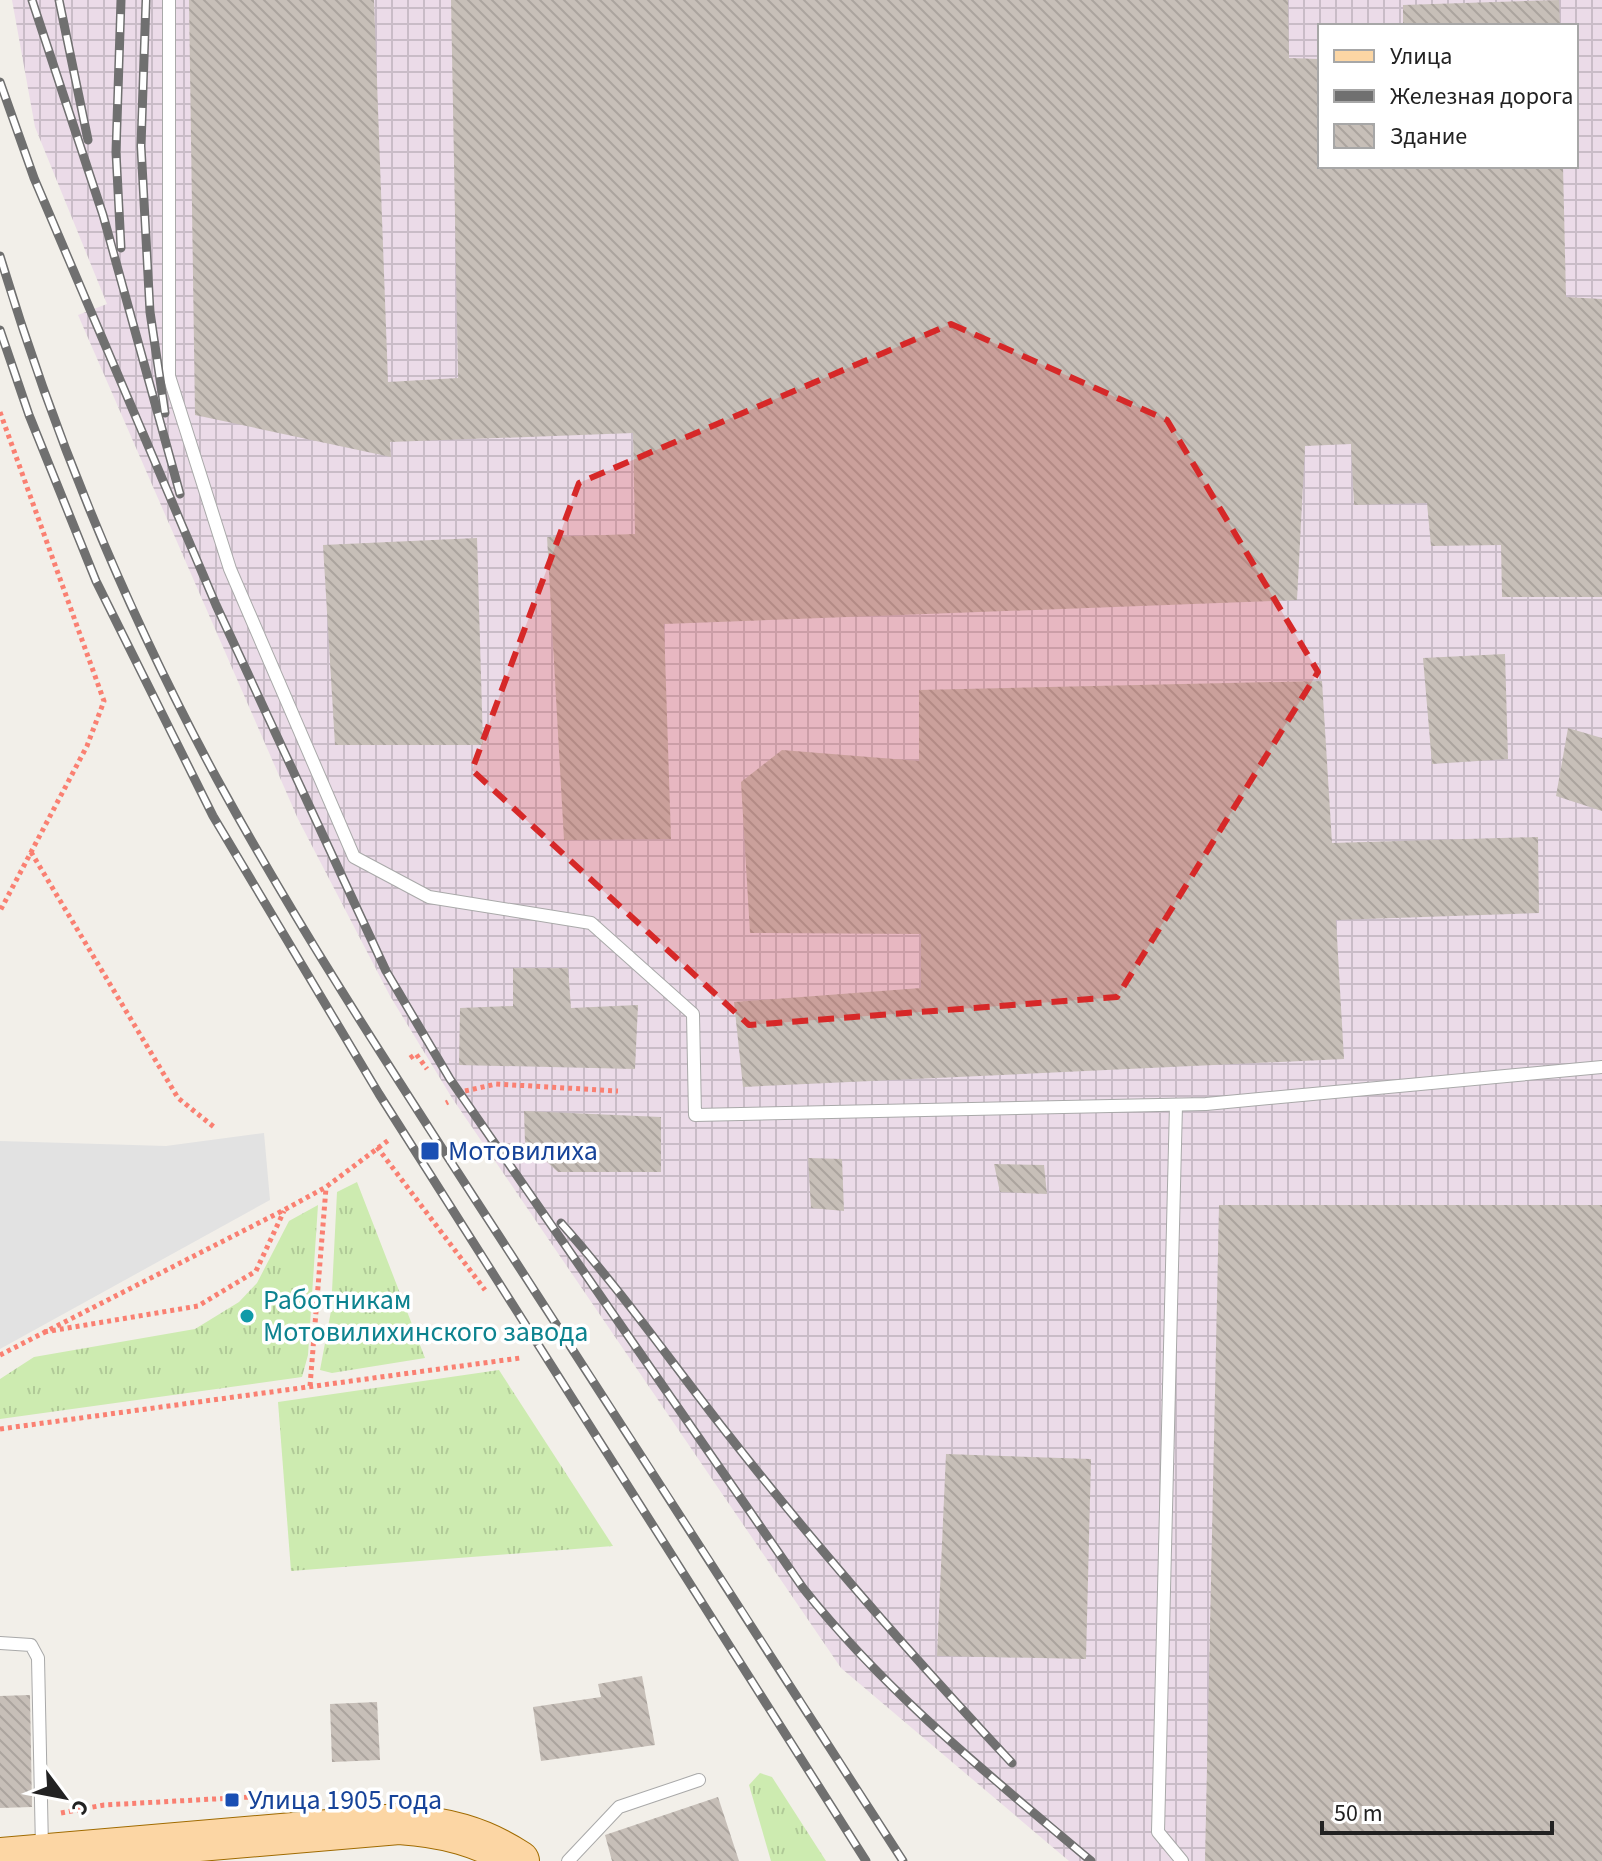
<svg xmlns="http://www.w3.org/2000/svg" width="1602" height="1861" viewBox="0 0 1602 1861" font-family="'Source Sans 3',sans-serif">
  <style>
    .industrial { fill: url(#industrial-grid); fill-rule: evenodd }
    .grass { fill: url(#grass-tufts) }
    .parking { fill: #e2e2e2 }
    .building { fill: url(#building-back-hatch) }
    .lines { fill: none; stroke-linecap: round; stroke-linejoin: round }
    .service-casing { stroke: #a9a9a9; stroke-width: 14 }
    .primary-casing { stroke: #a06b00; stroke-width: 42 }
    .path { stroke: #fa8072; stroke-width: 5; stroke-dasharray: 4 4; stroke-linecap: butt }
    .service { stroke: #fff; stroke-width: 12 }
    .primary { stroke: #fcd6a4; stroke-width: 40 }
    .rail-casing { stroke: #707070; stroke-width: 9 }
    .rail { stroke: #fff; stroke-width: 6; stroke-dasharray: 18; stroke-linecap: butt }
    .marked { fill: #d62828; fill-opacity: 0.2; stroke: #d62828; stroke-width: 6; stroke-dasharray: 16 10; stroke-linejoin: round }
    .transit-dot { fill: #1a4fb4; stroke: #fff; stroke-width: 3 }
    .culture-dot { fill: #0f9aa8; stroke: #fff; stroke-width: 3 }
    .labels { text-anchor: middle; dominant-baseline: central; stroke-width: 7; stroke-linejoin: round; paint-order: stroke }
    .transit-label { font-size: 28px; fill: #164399; stroke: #fff; text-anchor: start }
    .culture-label { font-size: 28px; fill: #0d838f; stroke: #fff; text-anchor: start }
  </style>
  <defs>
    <pattern id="industrial-grid" width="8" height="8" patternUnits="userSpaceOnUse" patternTransform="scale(2)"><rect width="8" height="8" fill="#ebdbe8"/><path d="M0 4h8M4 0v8" fill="none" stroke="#c9bcc7"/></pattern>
    <pattern id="grass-tufts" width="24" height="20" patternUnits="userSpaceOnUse" patternTransform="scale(2)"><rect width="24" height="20" fill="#cdebb0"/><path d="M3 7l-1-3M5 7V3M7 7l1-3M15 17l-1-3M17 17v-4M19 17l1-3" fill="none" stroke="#b0c997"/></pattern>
    <pattern id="building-back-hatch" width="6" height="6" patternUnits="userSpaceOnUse" patternTransform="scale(2)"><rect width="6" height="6" fill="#c7bfb8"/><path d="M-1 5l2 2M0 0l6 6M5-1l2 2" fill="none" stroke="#aba49e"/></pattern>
  </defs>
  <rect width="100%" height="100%" fill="#f2efe9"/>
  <path class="industrial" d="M12,0h1590v1861h-533l-228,-193 -389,-570 -62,-102 -92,-177 -220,-504 29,-11 -72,-177zM1320,26h256v140h-256z"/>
  <g class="grass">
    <polygon points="357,1182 425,1358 332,1373 320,1370 331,1311 337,1192"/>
    <polygon points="318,1205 308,1355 302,1377 0,1419 0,1379 34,1357 195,1329 239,1302 257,1283 289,1221"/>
    <polygon points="499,1370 613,1546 291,1571 278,1402"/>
    <polygon points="760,1773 772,1777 826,1861 771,1861 749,1785"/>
  </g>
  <polygon class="parking" points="264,1133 270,1200 0,1349 0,1141 166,1146"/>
  <g class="building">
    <polygon points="189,0 374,0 388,382 458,378 451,0 1288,0 1289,58 1320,59 1320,166 1563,166 1566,297 1602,299 1602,597 1502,597 1501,545 1431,546 1427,503 1354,505 1351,444 1305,446 1297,600 664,624 671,839 564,840 547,537 635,534 633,433 390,442 391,457 195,415"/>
    <polygon points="1559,0 1560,26 1403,26 1403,5"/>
    <polygon points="477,538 483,745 335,745 323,545"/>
    <polygon points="1505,654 1508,759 1432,764 1423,658"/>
    <polygon points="1322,681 1332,843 1538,837 1539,913 1336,920 1344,1059 743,1087 734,1002 921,988 921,934 750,933 741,782 782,750 919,761 919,690"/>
    <polygon points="1568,728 1602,738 1602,811 1556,796"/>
    <polygon points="513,968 568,968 571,1008 638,1005 635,1069 459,1065 460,1008 513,1006"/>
    <polygon points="524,1111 661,1117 661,1172 558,1172 525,1142"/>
    <polygon points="808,1158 842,1159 844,1211 811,1208"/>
    <polygon points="994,1164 1044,1165 1047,1194 1000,1192"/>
    <polygon points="1219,1205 1602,1205 1602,1861 1205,1861"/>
    <polygon points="946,1454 1091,1459 1086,1659 937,1656"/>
    <polygon points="642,1676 655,1745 541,1761 533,1707 601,1697 598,1684"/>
    <polygon points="30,1695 32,1807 0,1808 0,1696"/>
    <polygon points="377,1702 380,1760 332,1762 330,1704"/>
    <polygon points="718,1797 739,1861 612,1861 605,1835"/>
  </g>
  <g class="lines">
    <g class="service-casing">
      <g id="service">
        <polyline points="169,0 169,376 230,569 354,857 429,897 591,923 693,1014 695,1115 1206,1104 1602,1067"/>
        <polyline points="1176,1105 1158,1832 1182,1861"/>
        <polyline points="0,1643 31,1645 38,1658 42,1848"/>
        <polyline points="568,1861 619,1807 699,1780"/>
      </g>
    </g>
    <g class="primary-casing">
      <path id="primary" d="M0,1858l399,-34c45,3 82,12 120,37"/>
    </g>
    <g class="path">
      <polyline points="0,412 104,701 87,746 0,911"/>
      <polyline points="31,852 178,1098 214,1127"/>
      <polyline points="410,1058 416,1054 427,1069"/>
      <polyline points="465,1091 496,1084 618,1091"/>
      <polyline points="446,1103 448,1102"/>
      <polyline points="377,1147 485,1290"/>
      <polyline points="44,1332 198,1306 256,1271 284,1211"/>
      <polyline points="0,1355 284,1210 326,1187 390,1139"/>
      <polyline points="310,1386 326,1188"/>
      <polyline points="0,1429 520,1358"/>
      <polyline points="61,1813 104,1805 306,1794"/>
    </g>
    <use href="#service" class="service"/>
    <use href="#primary" class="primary"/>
    <g class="rail-casing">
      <g id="rail">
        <polyline points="32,0 103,215 180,494"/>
        <polyline points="59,0 88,140"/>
        <polyline points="146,0 141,146 150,312 165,413"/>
        <path d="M0,82l34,96 182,427 170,366 64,108 353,509c83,105 186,187 288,273"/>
        <polyline points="121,248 116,152 121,0"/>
        <path d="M0,256c54,180 128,358 217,523 89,163 192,318 293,474 131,202 262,405 393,608"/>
        <polyline points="0,330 29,415 96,581 213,816 379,1094 866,1861"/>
        <path d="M561,1223c57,64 106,133 158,200 92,118 191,231 293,340"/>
      </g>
    </g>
    <use href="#rail" class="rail"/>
  </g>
  <path class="marked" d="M951,324l216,96 151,252 -201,325 -368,28 -277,-255 107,-287z"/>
  <g class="transit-dot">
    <rect x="420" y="1141" width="20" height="20" rx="4"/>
    <rect x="224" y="1792" width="16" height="16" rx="4"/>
  </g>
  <circle class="culture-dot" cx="247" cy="1316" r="8"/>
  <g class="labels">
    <g class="transit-label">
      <text x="448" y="1151">Мотовилиха</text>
      <text x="248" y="1800">Улица 1905 года</text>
    </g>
    <g class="culture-label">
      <text x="263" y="1300">Работникам<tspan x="263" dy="32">Мотовилихинского завода</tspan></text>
    </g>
  </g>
  <rect x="1318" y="24" width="260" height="144" fill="#ffffff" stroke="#a7a7a7" stroke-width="2"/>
  <rect x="1334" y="50" width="40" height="12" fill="#fcd6a4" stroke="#a7a7a7" stroke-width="2"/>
  <text x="1390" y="64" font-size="24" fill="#222222">Улица</text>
  <rect x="1334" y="90" width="40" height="12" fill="#707070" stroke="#a7a7a7" stroke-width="2"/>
  <text x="1390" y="104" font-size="24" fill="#222222">Железная дорога</text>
  <rect x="1334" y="124" width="40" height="24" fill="url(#building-back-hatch)" stroke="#a7a7a7" stroke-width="2"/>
  <text x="1390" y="144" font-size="24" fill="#222222">Здание</text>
  <g transform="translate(64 1797) rotate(122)" stroke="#ffffff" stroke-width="6" paint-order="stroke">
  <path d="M0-6L14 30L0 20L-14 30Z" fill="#222222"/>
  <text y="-12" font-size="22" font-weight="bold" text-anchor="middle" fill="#222222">С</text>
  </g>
  <path d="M1322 1821v12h230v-12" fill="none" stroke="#222222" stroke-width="4"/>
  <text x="1334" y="1821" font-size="24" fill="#222222" stroke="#ffffff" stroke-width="6" paint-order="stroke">50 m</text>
</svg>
